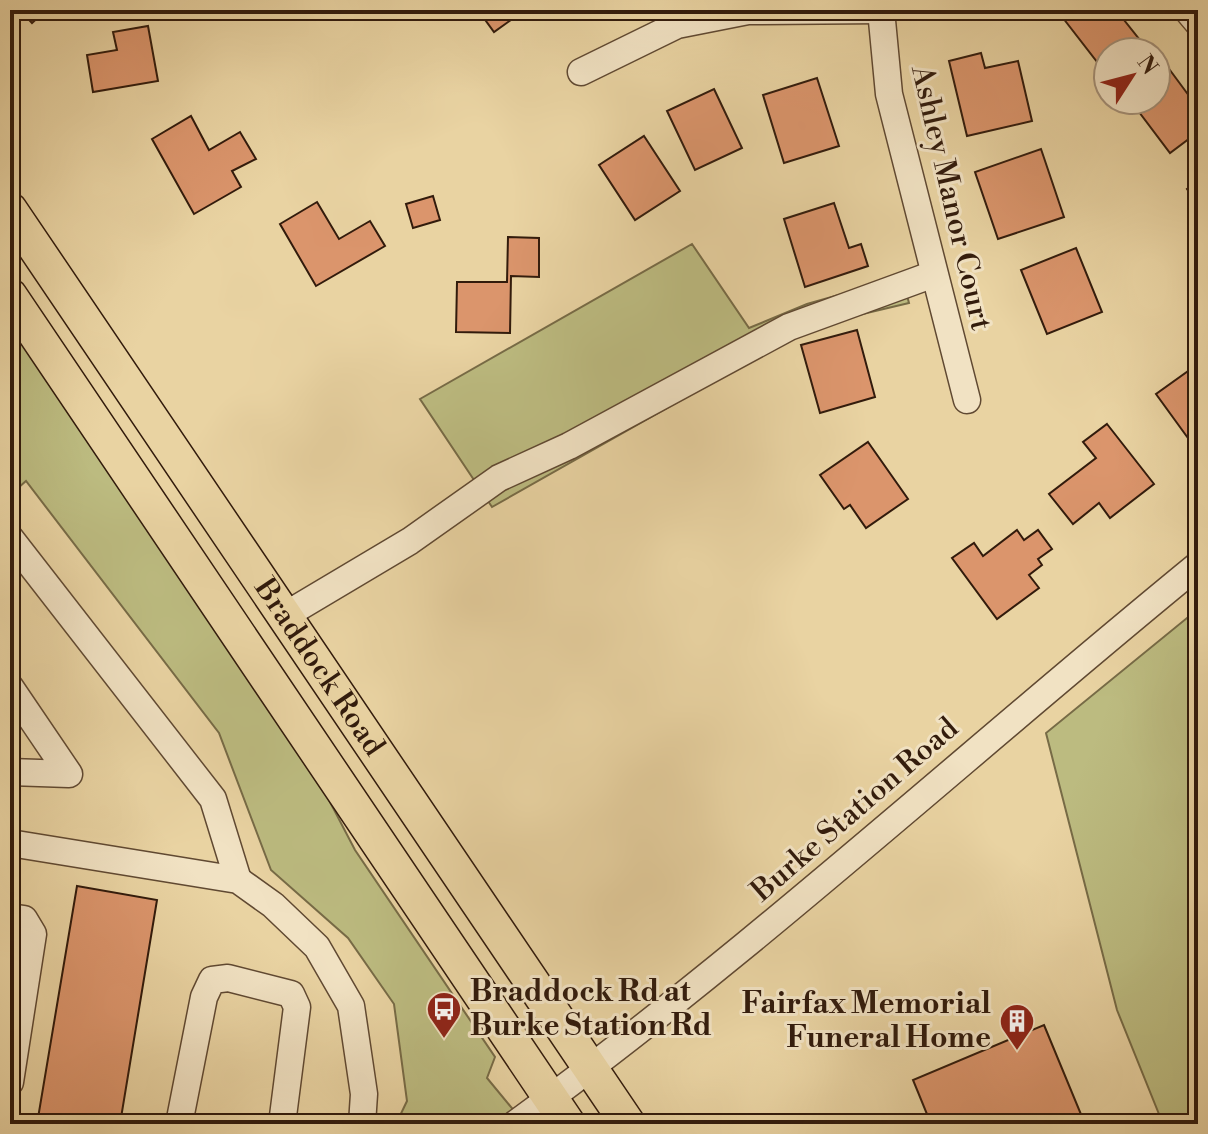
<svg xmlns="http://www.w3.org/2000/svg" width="1208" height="1134" viewBox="0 0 1208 1134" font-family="'Libre Bodoni',serif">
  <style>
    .green { fill: #bcbb80; stroke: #776b46; stroke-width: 2 }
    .building { fill: #db956c; stroke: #321b0c; stroke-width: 2 }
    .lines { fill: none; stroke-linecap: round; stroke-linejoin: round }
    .minor-casing { stroke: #604932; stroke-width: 29 }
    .major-casing { stroke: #321b0c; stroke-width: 37 }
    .minor { stroke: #f1e2c3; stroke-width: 26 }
    .major { stroke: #e9d3a2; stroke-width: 34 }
    .labels { text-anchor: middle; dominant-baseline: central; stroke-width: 6; stroke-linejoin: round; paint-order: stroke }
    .street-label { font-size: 30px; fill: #321b0c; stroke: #f1e2c3 }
    .poi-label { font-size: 30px; font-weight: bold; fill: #321b0c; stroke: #f1e2c3; text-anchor: start }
  </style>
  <rect width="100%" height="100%" fill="#e9d3a2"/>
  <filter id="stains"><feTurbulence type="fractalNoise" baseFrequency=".0025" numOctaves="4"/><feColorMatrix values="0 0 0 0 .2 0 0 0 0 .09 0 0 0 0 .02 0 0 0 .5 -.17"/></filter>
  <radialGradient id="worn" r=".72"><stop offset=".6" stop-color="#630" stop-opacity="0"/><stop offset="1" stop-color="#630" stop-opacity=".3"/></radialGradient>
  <g class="green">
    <polygon points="692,244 749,328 807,304 902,277 909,303 812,326 492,507 420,399"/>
    <polygon points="10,315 306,756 355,850 495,1057 487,1078 525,1124 396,1124 407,1101 394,1004 348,938 271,870 219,733 26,481 10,495"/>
    <polygon points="1198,609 1198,1124 1163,1124 1117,1010 1046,733"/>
  </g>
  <g class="building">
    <polygon points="20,10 46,10 32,23"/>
    <polygon points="478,10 525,10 494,32"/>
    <polygon points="1074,10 1116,10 1147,49 1108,52 1108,76 1063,18"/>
    <polygon points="148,26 158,81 93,92 87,55 117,50 113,32"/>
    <polygon points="981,53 985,68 1018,61 1032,121 967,136 949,61"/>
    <polygon points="1164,62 1198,108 1198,132 1170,153 1130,100 1156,100 1156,69"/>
    <polygon points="817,78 839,146 784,163 763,95"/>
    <polygon points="714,89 742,148 695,170 667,111"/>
    <polygon points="191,116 209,150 240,132 256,159 232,171 241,187 194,214 152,139"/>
    <polygon points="644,136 680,191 635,220 599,165"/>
    <polygon points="1041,149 1064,217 998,239 975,172"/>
    <polygon points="1198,181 1198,205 1187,189"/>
    <polygon points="433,196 440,220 413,228 406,204"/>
    <polygon points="317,202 339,239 370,221 385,246 316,286 280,224"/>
    <polygon points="834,203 849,248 861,244 868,266 805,287 784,219"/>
    <polygon points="508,237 539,238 539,277 511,276 510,333 456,332 457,282 507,282"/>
    <polygon points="1076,248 1102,312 1047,334 1021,270"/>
    <polygon points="857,330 875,397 820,413 801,345"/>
    <polygon points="1198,364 1198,442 1193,445 1156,394"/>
    <polygon points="1107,424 1154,484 1110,518 1099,503 1073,524 1049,494 1096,458 1083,442"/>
    <polygon points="868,442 908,499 866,528 850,505 844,509 820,475"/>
    <polygon points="1017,530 1024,540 1038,530 1052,549 1038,559 1042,565 1029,575 1039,588 997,619 952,558 974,543 983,556"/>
    <polygon points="77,886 157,900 120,1124 37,1124"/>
    <polygon points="1044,1025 1085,1124 931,1124 913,1080"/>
  </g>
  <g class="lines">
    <g class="minor-casing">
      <g id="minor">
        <polyline points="881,10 889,94 967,400"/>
        <polyline points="1187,10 1198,23"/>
        <polyline points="581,72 677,25 748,11 882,10"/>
        <polyline points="10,538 213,799 238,880"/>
        <polyline points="284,616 410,541 499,478 569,446 789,327 934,274"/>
        <polyline points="10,687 69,774 10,772"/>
        <polyline points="10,843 238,880 273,905 317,947 351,1006 364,1094 362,1124"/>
        <polyline points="10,917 24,919 33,934 10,1082"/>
        <polyline points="179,1124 204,997 212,980 228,978 291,994 297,1007 282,1124"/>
        <path d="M515,1124c238,-173 455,-373 683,-559"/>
      </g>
    </g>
    <g class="major-casing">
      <g id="major">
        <path id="s1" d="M10,210l618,914"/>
        <polyline points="10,296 568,1124"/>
      </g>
    </g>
    <use href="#minor" class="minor"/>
    <use href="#major" class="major"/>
  </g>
  <defs>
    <g id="bus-pin" transform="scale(1.8)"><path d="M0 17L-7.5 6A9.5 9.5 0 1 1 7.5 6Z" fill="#8f2418" stroke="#f1e2c3"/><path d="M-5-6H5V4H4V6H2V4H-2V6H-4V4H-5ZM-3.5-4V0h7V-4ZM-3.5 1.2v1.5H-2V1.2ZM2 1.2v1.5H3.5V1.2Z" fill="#fff"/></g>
    <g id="building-pin" transform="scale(1.8)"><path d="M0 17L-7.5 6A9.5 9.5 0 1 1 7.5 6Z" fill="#8f2418" stroke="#f1e2c3"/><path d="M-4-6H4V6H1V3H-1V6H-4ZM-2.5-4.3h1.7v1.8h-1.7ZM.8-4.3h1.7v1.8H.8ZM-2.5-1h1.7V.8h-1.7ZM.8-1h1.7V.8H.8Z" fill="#fff"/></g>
  </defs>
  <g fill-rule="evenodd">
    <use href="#bus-pin" x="444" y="1009"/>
    <use href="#building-pin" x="1017" y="1021"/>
  </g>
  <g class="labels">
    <g class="street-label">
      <text transform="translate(951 198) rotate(77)">Ashley Manor Court</text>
      <text stroke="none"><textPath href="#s1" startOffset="552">Braddock Road</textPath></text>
      <text transform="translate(855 810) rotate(-41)">Burke Station Road</text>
    </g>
    <g class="poi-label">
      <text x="470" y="992">Braddock Rd at<tspan x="470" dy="34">Burke Station Rd</tspan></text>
      <text x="991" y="1004" text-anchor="end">Fairfax Memorial<tspan x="991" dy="34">Funeral Home</tspan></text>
    </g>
  </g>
  <rect width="1208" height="1134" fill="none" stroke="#e9d3a2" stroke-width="40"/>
  <rect x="12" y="12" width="1184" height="1110" fill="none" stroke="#321b0c" stroke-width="4"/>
  <rect x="20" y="20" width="1168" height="1094" fill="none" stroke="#321b0c" stroke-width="2"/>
  <g transform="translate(1132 76) rotate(54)"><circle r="38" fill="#f1e2c3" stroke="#a5927a" stroke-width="2"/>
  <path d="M0-6L14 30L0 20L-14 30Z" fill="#8f2418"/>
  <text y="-12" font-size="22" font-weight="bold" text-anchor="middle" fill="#321b0c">N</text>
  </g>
  <rect width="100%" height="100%" filter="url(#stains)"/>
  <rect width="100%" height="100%" fill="url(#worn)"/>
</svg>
